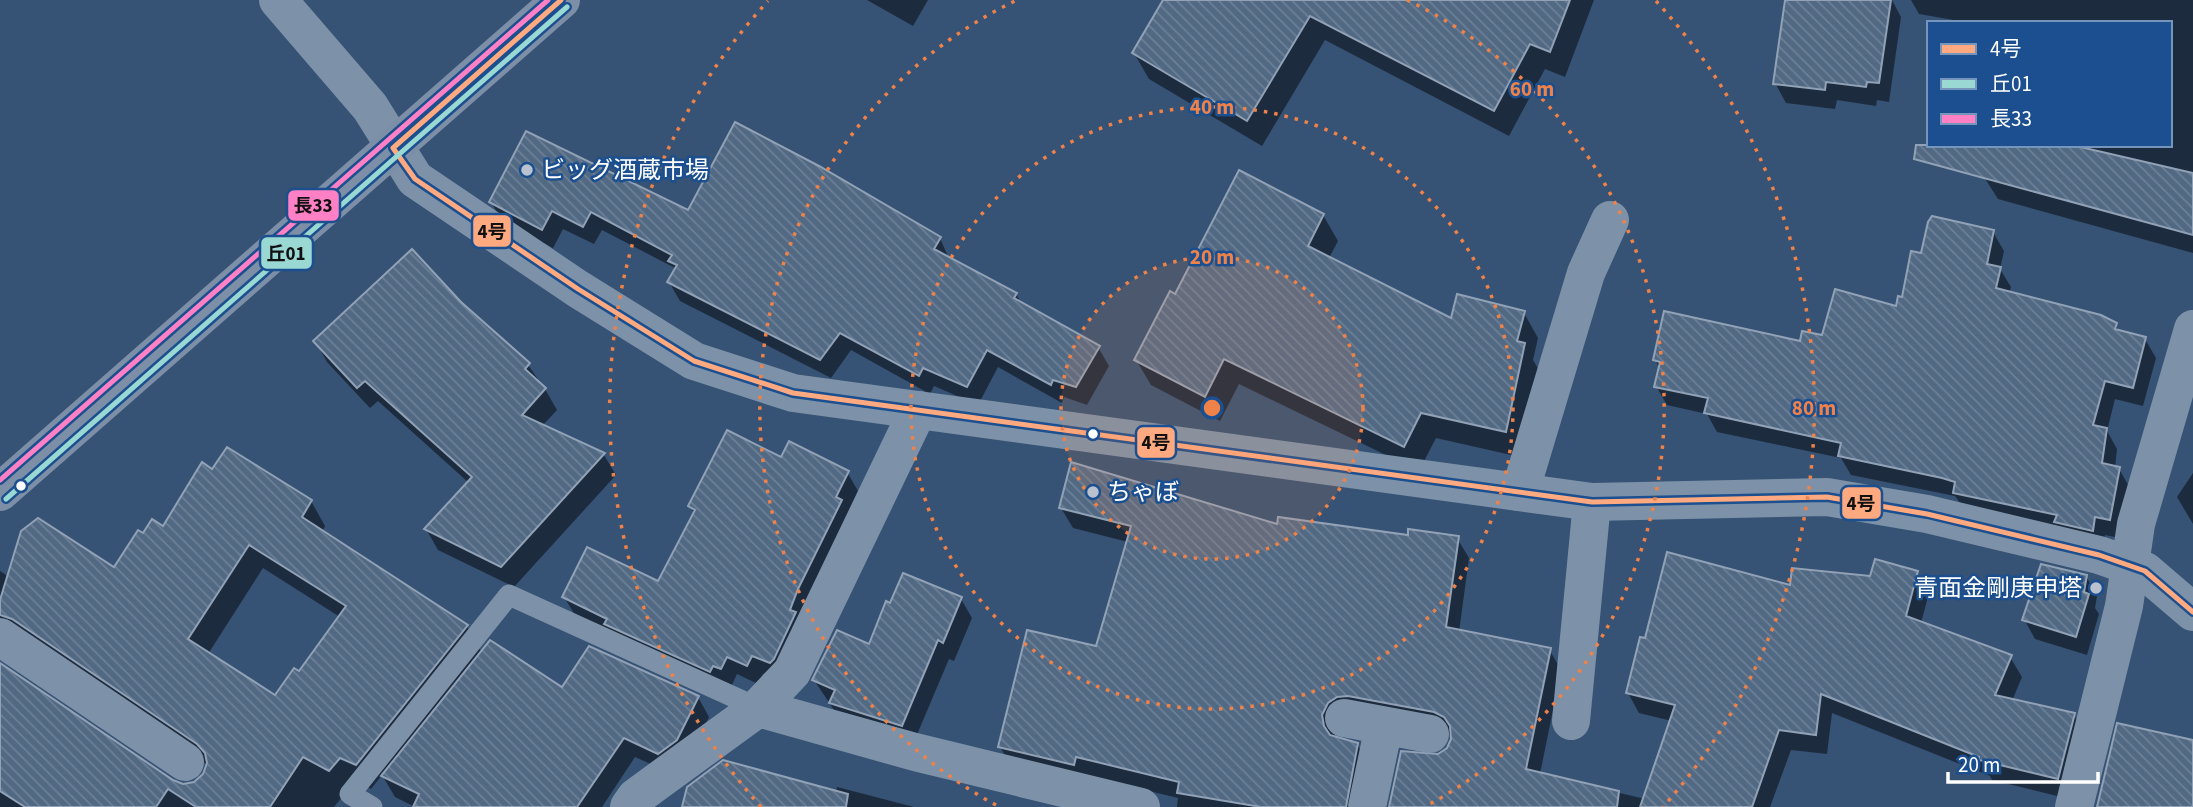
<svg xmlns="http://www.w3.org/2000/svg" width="2193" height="807" viewBox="0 0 2193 807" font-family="'Source Sans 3','Noto Sans JP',sans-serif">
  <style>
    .shadow { fill: #0007; fill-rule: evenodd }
    .building { fill: url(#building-back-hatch); stroke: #92a2b6; stroke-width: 2; fill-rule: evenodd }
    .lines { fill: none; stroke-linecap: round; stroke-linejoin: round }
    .lane { stroke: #7d92a8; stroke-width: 21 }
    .street { stroke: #7d92a8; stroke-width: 38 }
    .primary { stroke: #7d8ea7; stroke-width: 38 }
    .bus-1-casing { stroke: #1b4f8f; stroke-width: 10 }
    .bus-2-casing { stroke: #1b4f8f; stroke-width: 10 }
    .bus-3-casing { stroke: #1b4f8f; stroke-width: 10 }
    .bus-1 { stroke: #ffa980; stroke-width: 5 }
    .bus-2 { stroke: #9ad8d4; stroke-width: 5 }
    .bus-3 { stroke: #ff80c5; stroke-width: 5 }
    .ring { fill: none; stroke: #ee8249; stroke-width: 3.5; stroke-dasharray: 3.5 7 }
    .poi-dot { fill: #b9c2ce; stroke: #1b4f8f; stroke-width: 2.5 }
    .bus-dot { fill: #fff; stroke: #1b4f8f; stroke-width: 2.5 }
    .labels { text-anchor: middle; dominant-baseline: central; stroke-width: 5; stroke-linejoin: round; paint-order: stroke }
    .poi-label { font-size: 24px; fill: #fff; stroke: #1b4f8f; text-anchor: start }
    .centre { fill: #ee8249; stroke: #1b4f8f; stroke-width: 3.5 }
    .ring-label { font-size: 21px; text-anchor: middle; font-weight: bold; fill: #ee8249; stroke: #1b4f8f; stroke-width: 5; stroke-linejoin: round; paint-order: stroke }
    .line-badge { stroke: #1b4f8f; stroke-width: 2.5 }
    .pale-badge-label { font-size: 19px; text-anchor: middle; font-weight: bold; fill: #111 }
  </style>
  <defs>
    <pattern id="building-back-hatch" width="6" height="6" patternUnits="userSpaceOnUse" patternTransform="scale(1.75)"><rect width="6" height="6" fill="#526984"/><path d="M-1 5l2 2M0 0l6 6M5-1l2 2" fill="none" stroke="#6c8096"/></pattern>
  </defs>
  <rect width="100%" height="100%" fill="#365274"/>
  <g class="shadow">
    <polygon points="867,0 928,0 913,26"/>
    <polygon points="1165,0 1594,0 1565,77 1545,69 1509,136 1325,40 1262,146 1149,79 1134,53"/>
    <polygon points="1784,0 1892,0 1901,17 1889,102 1877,100 1876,106 1837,100 1835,109 1786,103 1775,83"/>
    <polygon points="1911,0 2193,0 2193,253 1998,199 1984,177 1990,145 2170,145 2170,23 1971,23 1919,14"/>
    <polygon points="491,202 689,213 940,238 949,259 1016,294 1022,304 1098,347 1109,366 1087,405 1064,397 1062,403 998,367 978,405 934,386 930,394 851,350 831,378 680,301 669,282 676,271 675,268 602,230 594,244 563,229 553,248 502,221"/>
    <polygon points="1323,215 1338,241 1329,258 1452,321 1524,313 1538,338 1533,360 1539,370 1520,457 1436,438 1419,471 1239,384 1220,421 1151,385 1136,360 1176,297"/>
    <polygon points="1993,232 2004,251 2000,269 2011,287 2009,294 2115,324 2120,332 2145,339 2156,358 2143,406 2115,399 2107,431 2117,449 2115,468 2119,469 2130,488 2120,538 2105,535 2103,549 1966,511 1955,496 1851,475 1841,458 1717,432 1707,414 1667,405 1656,386 1660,369 1655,360 1801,343 1897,308 1923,255"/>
    <polygon points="460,303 528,365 545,389 557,410 542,426 604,455 616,475 514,587 438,550 426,529 469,483 378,401 370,408 327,362 315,341"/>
    <polygon points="782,460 847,472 858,491 781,681 763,674 758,684 737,674 731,687 575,615 564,597 659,583 695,515 690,506"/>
    <path d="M213,471l98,30 14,25 -3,6 145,94 15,27 81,36 135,8 11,20 -21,43 -17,13 -36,-16 -33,50h-187l-20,-10 -13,-22 -11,14 -16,-8 -21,26h-334v-141l172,116 12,4 12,-3 8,-7 4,-11 -180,-122 -28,3v-75l9,6 106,-7 28,-35 20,-6zM263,568l77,49 -40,57 -24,23 -68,-43z"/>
    <polygon points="2193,473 2193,524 2177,497"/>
    <polygon points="1061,508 1409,537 1457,538 1469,558 1459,632 1549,649 1561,670 1540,774 1645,799 1672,721 1639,713 1628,693 1647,640 1791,587 1917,573 1929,593 1921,623 2010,657 2022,677 2012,701 2074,715 2085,735 2069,799 1992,780 1990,776 1832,713 1827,754 1791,750 1770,807 1389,807 1402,753 1439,756 1448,749 1453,735 1338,725 1334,737 1357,744 1369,765 1360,807 1177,807 1178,798 1087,776 1012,767 1000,747 1098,648 1128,542 1073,528"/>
    <polygon points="2086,576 2097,596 2095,608 2099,614 2087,655 2035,639 2024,619"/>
    <polygon points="961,599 972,618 954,661 949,659 913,744 842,722 814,680 870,646"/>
    <polygon points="837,787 914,807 684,807 836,793"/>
  </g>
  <g class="building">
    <polygon points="1163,0 1570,0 1550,52 1530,44 1494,111 1310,16 1247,121 1132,53"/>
    <polygon points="1785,0 1891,0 1879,83 1867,82 1866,87 1826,82 1825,90 1773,84"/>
    <polygon points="735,122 819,166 941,237 934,249 1017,293 1014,298 1100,346 1076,387 1053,380 1051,385 987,350 967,387 923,368 919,376 840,333 820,360 667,282 677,265 668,261 672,255 591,212 583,227 552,211 542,230 489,202 526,131 688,210"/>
    <polygon points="1916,145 2072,145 2193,173 2193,235 1914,159"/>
    <polygon points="1239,170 1324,214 1308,246 1451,318 1457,294 1525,311 1517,341 1525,343 1506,432 1421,413 1404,447 1224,359 1205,397 1134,360 1170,291 1175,294"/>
    <polygon points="1932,216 1994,230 1987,264 2001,267 1996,288 2101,315 2117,323 2115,329 2146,337 2133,388 2105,381 2093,425 2107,428 2102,463 2120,467 2110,520 2095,517 2093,531 2054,522 2057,515 1953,493 1955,482 1942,478 1838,456 1841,443 1704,413 1708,398 1654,387 1660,362 1653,360 1664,311 1800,341 1802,331 1822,335 1835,289 1896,306 1898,296 1902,297 1911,251 1921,253 1928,222"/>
    <polygon points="412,249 461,302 530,363 525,369 546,388 522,415 605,453 501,567 424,529 472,477 365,381 357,388 313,341"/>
    <polygon points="727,430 781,457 789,441 849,471 836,497 842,500 798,589 790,610 796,612 774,659 770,663 752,656 747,666 727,657 721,669 713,666 710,672 604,624 607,619 562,597 587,547 658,581 695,510 688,506"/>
    <path d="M227,447l85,53 -10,17 166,108 -112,140 -16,-7 -11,13 -26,-14 -33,50h-74l-28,-18 -12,18h-131l-25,-16v-128l173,117 10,4 11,-2 9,-8 4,-11 -2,-10 -8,-9 -185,-125 -12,-4v-15l21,-69 17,-13 76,49 24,-37 5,3 9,-14 11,7 39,-64 10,7zM249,545l97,61 -47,65 -5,-3 -19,27 -87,-56z"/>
    <polygon points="1071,462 1277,524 1278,517 1408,535 1408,529 1459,536 1446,627 1551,648 1526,769 1619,791 1617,807 1389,807 1401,751 1438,754 1447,748 1451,739 1450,726 1444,717 1434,712 1348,696 1337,697 1328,703 1322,715 1324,726 1330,735 1358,743 1346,807 1261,807 1177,793 1179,782 1076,757 1074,765 998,747 1027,630 1096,646 1131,526 1059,508"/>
    <polygon points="1667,552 1790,585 1792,568 1870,576 1875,559 1918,571 1906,616 2012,655 1995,695 2075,713 2058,779 1979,760 1979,757 1821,694 1816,735 1779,730 1752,807 1640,807 1675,705 1626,693 1640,637 1645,638"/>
    <polygon points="2041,564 2087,575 2084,592 2089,594 2076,637 2022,620"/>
    <polygon points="903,573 962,597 943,643 938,640 902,726 829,703 835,690 812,680 837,630 869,644 886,601 890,603"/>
    <polygon points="490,640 562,687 589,646 699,696 677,740 658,754 624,738 577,807 413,807 419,794 381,776"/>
    <polygon points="2117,723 2193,740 2193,807 2097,807"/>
    <polygon points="723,760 848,794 846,807 682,807 687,787"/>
  </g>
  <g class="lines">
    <polyline class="lane" points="372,807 350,794 509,595 758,708"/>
    <g class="street">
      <polyline points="278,0 370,107 415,179 578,289 694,361 793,393 1592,502 1827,497 1927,514 2099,555 2145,571 2193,612"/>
      <polyline points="1520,492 1586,273 1610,220"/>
      <polyline points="0,637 185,762"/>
      <polyline points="758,708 915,752 1141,807"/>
      <polyline points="1344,718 1430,734"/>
      <polyline points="1571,721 1592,502"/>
      <polyline points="629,807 636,797 758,708 792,672 918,410"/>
      <polyline points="1367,807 1384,726"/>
      <polyline points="2074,807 2124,606 2136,524 2193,329"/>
    </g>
    <polyline class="primary" points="0,492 561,0"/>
    <g class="bus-1-casing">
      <polyline id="bus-1" points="561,0 393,148 415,179 578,289 694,361 793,393 1592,502 1827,497 1927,514 2099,555 2145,571 2193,612"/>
    </g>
    <g class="bus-2-casing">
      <polyline id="bus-2" points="6,499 567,7"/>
    </g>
    <g class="bus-3-casing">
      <polyline id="bus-3" points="0,480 548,0"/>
    </g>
    <use href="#bus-1" class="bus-1"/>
    <use href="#bus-2" class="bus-2"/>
    <use href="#bus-3" class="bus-3"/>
  </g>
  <circle cx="1212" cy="408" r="151" fill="#ee8249" fill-opacity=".12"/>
  <g class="ring">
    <circle cx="1212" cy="408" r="151"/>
    <circle cx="1212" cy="408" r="301"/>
    <path d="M996 805A452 452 0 0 1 1017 0M1407 0A452 452 0 0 1 1428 805"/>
    <path d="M761 807A602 602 0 0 1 768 1M1656 1A602 602 0 0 1 1663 807"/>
  </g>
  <g class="poi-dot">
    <circle cx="527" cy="170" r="7"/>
    <circle cx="1093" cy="492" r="7"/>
    <circle cx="2096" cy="588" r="7"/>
  </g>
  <g class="bus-dot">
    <circle cx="1093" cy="434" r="6"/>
    <circle cx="21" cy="486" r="6"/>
  </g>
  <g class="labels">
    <g class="poi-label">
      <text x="541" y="170">ビッグ酒蔵市場</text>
      <text x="1107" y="492">ちゃぼ</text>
      <text x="2082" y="588" text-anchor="end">青面金剛庚申塔</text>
    </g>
  </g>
  <circle cx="1212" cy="408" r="10" class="centre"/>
  <g class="ring-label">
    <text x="1532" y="96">60 m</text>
    <text x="1212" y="114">40 m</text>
    <text x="1212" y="264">20 m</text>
    <text x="1814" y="415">80 m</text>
  </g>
  <g class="line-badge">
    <rect x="287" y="189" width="53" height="33" rx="7" fill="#ff80c5"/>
    <rect x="472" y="214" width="40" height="34" rx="7" fill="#ffa980"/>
    <rect x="260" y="236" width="53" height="34" rx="7" fill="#9ad8d4"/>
    <rect x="1136" y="426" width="40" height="33" rx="7" fill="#ffa980"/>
    <rect x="1841" y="486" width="41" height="34" rx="7" fill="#ffa980"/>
  </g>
  <g class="pale-badge-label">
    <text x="313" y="212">長33</text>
    <text x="492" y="238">4号</text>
    <text x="286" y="260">丘01</text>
    <text x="1156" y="449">4号</text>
    <text x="1861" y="510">4号</text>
  </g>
  <rect x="1927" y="21" width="245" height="126" fill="#1b4f8f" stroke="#7695bc" stroke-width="2"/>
  <rect x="1941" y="44" width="35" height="10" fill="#ffa980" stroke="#7695bc" stroke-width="2"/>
  <text x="1990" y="56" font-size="21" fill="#ffffff">4号</text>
  <rect x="1941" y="79" width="35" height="10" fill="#9ad8d4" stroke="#7695bc" stroke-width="2"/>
  <text x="1990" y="91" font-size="21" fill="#ffffff">丘01</text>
  <rect x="1941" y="114" width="35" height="10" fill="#ff80c5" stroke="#7695bc" stroke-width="2"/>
  <text x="1990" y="126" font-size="21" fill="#ffffff">長33</text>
  <path d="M1948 772v10h150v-10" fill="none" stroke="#ffffff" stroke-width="3.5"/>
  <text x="1958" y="772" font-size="21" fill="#ffffff" stroke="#1b4f8f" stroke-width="5" paint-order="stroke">20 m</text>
</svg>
